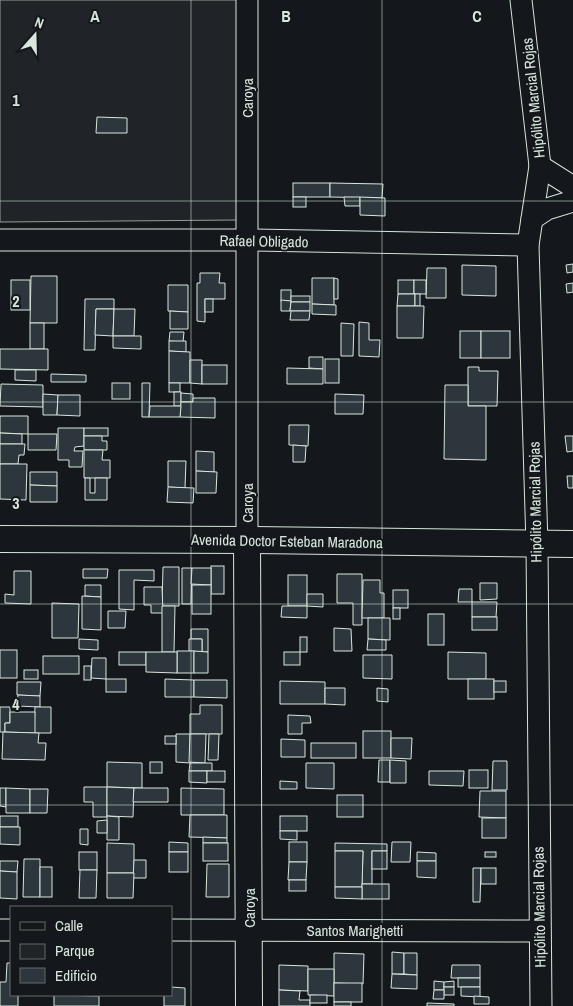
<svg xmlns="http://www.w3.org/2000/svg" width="573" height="1006" viewBox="0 0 573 1006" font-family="'Archivo Narrow',sans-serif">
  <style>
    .green { fill: #202428; stroke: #939e99 }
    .building { fill: #2c363c; stroke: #d8e6dc }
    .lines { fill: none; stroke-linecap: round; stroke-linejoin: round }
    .minor-casing { stroke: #d8e6dc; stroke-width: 23 }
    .major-casing { stroke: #d8e6dc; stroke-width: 28 }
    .minor { stroke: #14181c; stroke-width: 21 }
    .major { stroke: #14181c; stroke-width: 26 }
    .grid { fill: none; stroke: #d8e6dc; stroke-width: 1; stroke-opacity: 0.55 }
    .labels { text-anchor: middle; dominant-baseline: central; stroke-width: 4; stroke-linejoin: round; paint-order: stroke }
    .street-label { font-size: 15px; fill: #d8e6dc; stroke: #14181c }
    .grid-label { font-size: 16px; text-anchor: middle; font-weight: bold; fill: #d8e6dc; stroke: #14181c; stroke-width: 4; stroke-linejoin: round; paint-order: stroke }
  </style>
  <rect width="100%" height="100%" fill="#14181c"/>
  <polygon class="green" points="0,0 243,0 237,220 0,222"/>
  <g class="building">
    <polygon points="97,117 127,118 127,133 96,133"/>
    <rect x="293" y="183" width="37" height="14"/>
    <polygon points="330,183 383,184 382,198 330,197"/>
    <rect x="293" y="197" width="13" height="10"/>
    <polygon points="344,197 360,197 360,206 345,206"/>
    <polygon points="360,197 385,198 385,216 360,215"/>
    <polygon points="573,264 573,272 567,273 566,265"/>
    <polygon points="462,265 496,266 496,296 462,295"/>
    <polygon points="427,268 446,268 446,298 426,298"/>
    <polygon points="200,273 220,273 219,283 225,283 225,299 205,299 205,322 197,321 197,283 200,283"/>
    <polygon points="31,276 57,276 57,323 30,323"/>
    <polygon points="312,278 334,278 334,305 312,304"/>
    <polygon points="334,278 338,279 338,299 334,299"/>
    <rect x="11" y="280" width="19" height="30"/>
    <rect x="398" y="280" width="16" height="14"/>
    <rect x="414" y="280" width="12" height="14"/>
    <polygon points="573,283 573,292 567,293 566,284"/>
    <polygon points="168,285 188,285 188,312 168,311"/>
    <rect x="281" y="290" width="10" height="11"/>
    <polygon points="398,294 415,294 415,306 397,306"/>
    <rect x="415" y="294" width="5" height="12"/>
    <rect x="291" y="296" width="19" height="6"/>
    <polygon points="85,299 114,299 114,309 96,309 95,350 84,350"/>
    <rect x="205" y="299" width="8" height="13"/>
    <polygon points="281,300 291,301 290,311 281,311"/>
    <polygon points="291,302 310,302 310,311 290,311"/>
    <polygon points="312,304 336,305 336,315 312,314"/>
    <polygon points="397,306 424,306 423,338 397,338"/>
    <polygon points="96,309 114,309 113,336 95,335"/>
    <polygon points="114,309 135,309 134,336 113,336"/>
    <polygon points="170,311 188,312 188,329 170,329"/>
    <polygon points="291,311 310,311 309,320 290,320"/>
    <polygon points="359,322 369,323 369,340 380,340 379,357 359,356"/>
    <rect x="30" y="323" width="14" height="26"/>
    <polygon points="341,323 354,324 353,356 341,356"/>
    <rect x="460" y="331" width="21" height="27"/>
    <rect x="481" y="331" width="29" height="27"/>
    <polygon points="170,332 184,332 183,342 169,341"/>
    <polygon points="113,336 141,336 141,349 113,348"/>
    <polygon points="169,341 186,341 186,352 169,351"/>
    <polygon points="0,349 48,349 48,370 0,369"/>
    <polygon points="169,351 190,352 190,383 169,383"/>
    <polygon points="309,357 323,357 323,369 309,368"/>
    <rect x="325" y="359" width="14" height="24"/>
    <polygon points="190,360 202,360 202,384 190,383"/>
    <rect x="202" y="365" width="25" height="19"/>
    <polygon points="468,367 479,367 479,371 498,371 497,406 468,406"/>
    <polygon points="287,368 323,369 323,384 287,384"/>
    <polygon points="15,370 36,370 36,381 15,380"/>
    <polygon points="51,374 86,375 86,382 51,382"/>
    <rect x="112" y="383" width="18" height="16"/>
    <polygon points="142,383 150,383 149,417 142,417"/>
    <rect x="169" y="383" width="11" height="9"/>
    <polygon points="1,384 43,385 43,407 0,406"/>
    <polygon points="445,385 468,385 468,406 486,406 486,460 444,459"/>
    <rect x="174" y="392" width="7" height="14"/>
    <polygon points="181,393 193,394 193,402 181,402"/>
    <polygon points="43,394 58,395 57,415 43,415"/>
    <polygon points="335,394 364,395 363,414 335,414"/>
    <polygon points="58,395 80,395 80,416 57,415"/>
    <polygon points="193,398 215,398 215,418 180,417 181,402 193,402"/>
    <polygon points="150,406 181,406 180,417 149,417"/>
    <polygon points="0,416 28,416 28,434 0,433"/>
    <polygon points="289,425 309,425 308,446 289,445"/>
    <polygon points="58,428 84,428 84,446 75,447 74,451 83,451 82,467 69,467 69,460 58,460"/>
    <rect x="84" y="428" width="24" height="8"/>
    <polygon points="0,433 22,434 22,444 0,444"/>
    <polygon points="28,434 57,434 56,450 28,450"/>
    <polygon points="84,436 102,436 102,441 107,441 107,450 84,450"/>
    <polygon points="565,436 573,436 573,451 567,452"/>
    <polygon points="0,444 25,444 24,455 19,455 18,464 0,464"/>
    <polygon points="293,445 306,446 305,462 293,462"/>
    <polygon points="84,450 103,450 102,460 110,460 110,478 84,478"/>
    <polygon points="196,451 214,452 214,472 196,471"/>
    <polygon points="168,461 186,461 185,488 168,487"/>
    <polygon points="0,464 27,464 26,500 0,499"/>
    <polygon points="196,471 217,472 216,493 196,493"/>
    <polygon points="30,472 57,472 57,486 30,485"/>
    <polygon points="567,476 573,476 573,488 568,488"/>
    <polygon points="85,478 90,478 90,493 95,493 95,478 107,478 107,500 85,500"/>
    <polygon points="30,485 57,486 57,502 30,502"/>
    <polygon points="168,487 194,488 193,503 167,502"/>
    <rect x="211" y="566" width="13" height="28"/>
    <polygon points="163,567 179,567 179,606 162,606"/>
    <polygon points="182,568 192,568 191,604 182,604"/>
    <polygon points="192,568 211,568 211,585 191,584"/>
    <polygon points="83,569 108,569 107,578 83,578"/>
    <polygon points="119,570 154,570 154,581 134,580 134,610 119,609"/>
    <polygon points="14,571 31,571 31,604 5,603 5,594 14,595"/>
    <polygon points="337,574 362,574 362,625 353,625 353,603 337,603"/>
    <rect x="288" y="575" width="19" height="31"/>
    <polygon points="363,580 380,580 380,593 384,593 384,618 362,618"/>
    <polygon points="480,583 497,583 497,599 480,600"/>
    <polygon points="85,585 101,585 101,597 85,596"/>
    <rect x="192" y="585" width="19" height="29"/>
    <polygon points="144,587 162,587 163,613 151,613 151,605 144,605"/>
    <polygon points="459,589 472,589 472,602 458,602"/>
    <rect x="393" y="590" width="15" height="18"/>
    <polygon points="307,594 323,594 323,607 307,606"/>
    <polygon points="82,596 101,597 101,630 82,629"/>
    <polygon points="472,602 497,602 496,617 472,617"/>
    <polygon points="52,603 79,604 78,638 52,638"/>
    <polygon points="162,606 175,606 174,652 162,652"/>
    <polygon points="282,606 307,606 307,618 281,617"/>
    <rect x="393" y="608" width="7" height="11"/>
    <polygon points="108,611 126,611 125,628 108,628"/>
    <rect x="428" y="614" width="16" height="31"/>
    <rect x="472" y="617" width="25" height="13"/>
    <polygon points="368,618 390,618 390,640 368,639"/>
    <polygon points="334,628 351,629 352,651 334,651"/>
    <polygon points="191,629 208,629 208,652 202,652 202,639 191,639"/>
    <rect x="300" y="637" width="7" height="15"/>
    <polygon points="79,639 98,640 98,650 79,649"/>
    <polygon points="189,639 202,639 202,652 189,651"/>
    <polygon points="368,639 386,640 386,650 367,650"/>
    <rect x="0" y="650" width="17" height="28"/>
    <rect x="177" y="651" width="17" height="22"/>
    <polygon points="194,651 208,652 208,673 194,673"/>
    <rect x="119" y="652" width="27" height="13"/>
    <polygon points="146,652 177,652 177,673 146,672"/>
    <rect x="284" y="652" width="16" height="13"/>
    <polygon points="448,652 486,653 486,679 448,679"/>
    <polygon points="363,655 392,655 392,679 363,678"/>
    <rect x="43" y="656" width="36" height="18"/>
    <polygon points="92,658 106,658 106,679 91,678"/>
    <rect x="84" y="666" width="7" height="14"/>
    <rect x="24" y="670" width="14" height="9"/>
    <rect x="106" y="679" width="20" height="13"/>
    <polygon points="165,679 194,680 194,697 165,697"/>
    <rect x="468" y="679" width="26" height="20"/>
    <polygon points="194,680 227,680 227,698 194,697"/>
    <polygon points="280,681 325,682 325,704 280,704"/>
    <rect x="494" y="681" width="12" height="11"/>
    <polygon points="17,682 41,682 40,696 17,695"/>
    <polygon points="325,688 345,688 345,705 325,704"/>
    <polygon points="377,688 388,689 388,702 377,701"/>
    <polygon points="18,695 40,696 40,707 17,706"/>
    <polygon points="200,705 222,705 222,734 190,734 190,714 200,714"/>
    <polygon points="0,707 10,707 10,723 5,723 5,732 0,732"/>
    <polygon points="35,707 51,707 51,733 34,733"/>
    <polygon points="10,712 35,712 35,733 5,732 5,723 10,723"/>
    <polygon points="288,715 310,716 311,723 302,723 302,734 288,734"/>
    <rect x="363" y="731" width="28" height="27"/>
    <polygon points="3,732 39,733 38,743 46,743 45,760 2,759"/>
    <polygon points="176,734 190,734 190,763 176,762"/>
    <polygon points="190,734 206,734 205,763 189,762"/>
    <polygon points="209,734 219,734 218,760 208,760"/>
    <rect x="165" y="736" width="11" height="8"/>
    <polygon points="391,738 412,738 411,759 391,758"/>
    <polygon points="281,739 305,740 305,757 281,757"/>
    <rect x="311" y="743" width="45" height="15"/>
    <polygon points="379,760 390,760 390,782 378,782"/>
    <polygon points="390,760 406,761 406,783 390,783"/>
    <polygon points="493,761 507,761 507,790 492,790"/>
    <polygon points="107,762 142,763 142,788 107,787"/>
    <rect x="150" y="762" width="12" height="11"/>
    <polygon points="190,763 212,763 212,771 189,771"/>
    <polygon points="306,763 334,763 334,789 306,788"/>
    <rect x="469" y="770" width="19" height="18"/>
    <polygon points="189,771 207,771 207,783 189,782"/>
    <rect x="207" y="771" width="18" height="11"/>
    <polygon points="429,771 464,771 463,786 429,785"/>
    <polygon points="280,781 297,782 297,789 280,789"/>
    <polygon points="84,787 107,787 107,817 93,817 93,802 84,802"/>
    <polygon points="107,787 134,788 133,817 107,816"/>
    <polygon points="0,788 6,788 6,807 0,806"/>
    <polygon points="6,788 30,789 30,813 6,813"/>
    <polygon points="134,788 168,788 168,802 133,802"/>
    <polygon points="181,788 224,789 224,815 181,815"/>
    <polygon points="30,789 48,789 47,813 30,813"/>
    <polygon points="480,791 506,791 506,818 479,817"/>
    <rect x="337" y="795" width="26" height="22"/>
    <polygon points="190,815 227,815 227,838 189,837"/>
    <rect x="0" y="816" width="18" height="11"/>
    <polygon points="107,816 119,817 119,840 107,840"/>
    <rect x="280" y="816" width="27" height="15"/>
    <rect x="482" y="818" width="24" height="20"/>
    <polygon points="107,820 107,833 97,833 97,821"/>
    <polygon points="0,827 20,827 20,845 0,844"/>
    <polygon points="80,829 88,829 88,845 80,844"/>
    <polygon points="280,831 297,831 297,840 280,839"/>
    <polygon points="203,837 227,838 227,843 203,843"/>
    <polygon points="169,842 188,843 188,852 169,852"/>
    <rect x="289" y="842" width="18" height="20"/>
    <polygon points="392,842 411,842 410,862 391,862"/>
    <polygon points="107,843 134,844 134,873 107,873"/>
    <rect x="203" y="843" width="25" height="18"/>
    <polygon points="335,843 387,844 387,851 372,851 372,884 362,884 363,851 335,851"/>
    <polygon points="335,851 363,851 362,887 335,887"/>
    <rect x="372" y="851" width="15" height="18"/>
    <rect x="79" y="852" width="18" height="18"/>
    <rect x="169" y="852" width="19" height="20"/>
    <polygon points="417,852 436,853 436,861 417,861"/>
    <rect x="485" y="852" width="11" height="5"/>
    <polygon points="24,859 40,859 40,897 23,897"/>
    <polygon points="134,860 146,860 146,878 133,878"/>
    <polygon points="0,861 18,861 17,872 0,871"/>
    <polygon points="417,861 436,861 436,878 417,877"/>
    <polygon points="289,862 307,862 306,880 288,880"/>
    <polygon points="207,864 229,864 229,897 206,897"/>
    <rect x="40" y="867" width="12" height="30"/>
    <polygon points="473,868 481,868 480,902 473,902"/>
    <rect x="481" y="868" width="15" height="16"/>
    <polygon points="80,870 97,870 96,898 79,898"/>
    <polygon points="0,871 17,872 17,899 0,898"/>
    <polygon points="107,873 134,873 133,898 107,898"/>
    <rect x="289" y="880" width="17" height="11"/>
    <rect x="362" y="884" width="27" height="15"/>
    <polygon points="335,887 362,887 362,899 335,898"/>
    <polygon points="392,952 404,953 404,974 392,974"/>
    <polygon points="334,953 364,954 363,984 334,983"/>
    <polygon points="404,953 417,953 417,975 404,974"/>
    <polygon points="7,963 11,963 11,995 18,995 18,1006 0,1006 0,982 6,982"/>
    <polygon points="279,965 308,966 308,991 279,990"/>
    <polygon points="452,965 480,965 480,978 451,978"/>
    <polygon points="308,969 334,969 334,996 308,995"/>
    <polygon points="392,974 417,975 417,989 391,988"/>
    <rect x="458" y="978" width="22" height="9"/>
    <polygon points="434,981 444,982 444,990 434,990"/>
    <polygon points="454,981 454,987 444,987 444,982"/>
    <rect x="334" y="983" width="28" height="19"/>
    <polygon points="171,987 185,988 185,1006 164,1006 164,995 171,995"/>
    <rect x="444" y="987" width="10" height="8"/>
    <polygon points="461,987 480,987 480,997 461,996"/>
    <polygon points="279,990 300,991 299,1000 310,1000 310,1006 279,1006"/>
    <polygon points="434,990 444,990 444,999 433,999"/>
    <polygon points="54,995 99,996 99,1006 54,1006"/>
    <rect x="310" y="995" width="17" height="8"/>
    <polygon points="474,996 489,997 489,1004 474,1004"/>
    <rect x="334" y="1002" width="17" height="4"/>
    <polygon points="427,1003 454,1004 454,1006 427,1006"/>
  </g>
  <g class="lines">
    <g class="minor-casing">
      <g id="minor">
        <polyline points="521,0 540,166 528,245 537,545 541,1006"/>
        <polyline points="540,166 573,187"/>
        <polyline points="532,219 547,209 573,201"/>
        <polyline points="0,240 247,240 528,245"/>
        <polyline points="247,540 247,0"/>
        <polyline points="0,930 11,930"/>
        <polyline points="171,930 539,931"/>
      </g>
    </g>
    <g class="major-casing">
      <g id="major">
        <polyline points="0,539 247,540 573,544"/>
        <polyline points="247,540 249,1006"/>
      </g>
    </g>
    <use href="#minor" class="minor"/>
    <use href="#major" class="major"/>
  </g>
  <path class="grid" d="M191,0v1006M382,0v1006M0,201h573M0,402h573M0,604h573M0,805h573"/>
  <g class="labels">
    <g class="street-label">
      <text transform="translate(247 98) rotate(-90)">Caroya</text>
      <text transform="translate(533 98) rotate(-96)">Hipólito Marcial Rojas</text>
      <text transform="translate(264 241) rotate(1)">Rafael Obligado</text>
      <text transform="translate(535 502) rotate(-91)">Hipólito Marcial Rojas</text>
      <text transform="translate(247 503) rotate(-90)">Caroya</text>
      <text transform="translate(287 541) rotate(1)">Avenida Doctor Esteban Maradona</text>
      <text transform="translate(539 907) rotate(-91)">Hipólito Marcial Rojas</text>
      <text transform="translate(249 908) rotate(-90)">Caroya</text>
      <text x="355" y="930">Santos Marighetti</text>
    </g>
  </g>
  <g class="grid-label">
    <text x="95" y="22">A</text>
    <text x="286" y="22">B</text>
    <text x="477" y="22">C</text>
    <text x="16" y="106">1</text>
    <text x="16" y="307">2</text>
    <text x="16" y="509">3</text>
    <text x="16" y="710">4</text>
  </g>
  <rect x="10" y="906" width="162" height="90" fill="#14181c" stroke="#626a69"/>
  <rect x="20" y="922" width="25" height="8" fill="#14181c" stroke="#626a69"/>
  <text x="55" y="931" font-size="15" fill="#d8e6dc">Calle</text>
  <rect x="20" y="944" width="25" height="15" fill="#202428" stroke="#626a69"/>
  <text x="55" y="956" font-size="15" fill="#d8e6dc">Parque</text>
  <rect x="20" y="968" width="25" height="15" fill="#2c363c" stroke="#626a69"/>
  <text x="55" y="981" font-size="15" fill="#d8e6dc">Edificio</text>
  <g transform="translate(35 35) rotate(20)" stroke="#14181c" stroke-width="4" paint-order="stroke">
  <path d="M0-4L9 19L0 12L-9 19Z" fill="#d8e6dc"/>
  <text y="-8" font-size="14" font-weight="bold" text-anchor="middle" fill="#d8e6dc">N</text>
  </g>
</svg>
